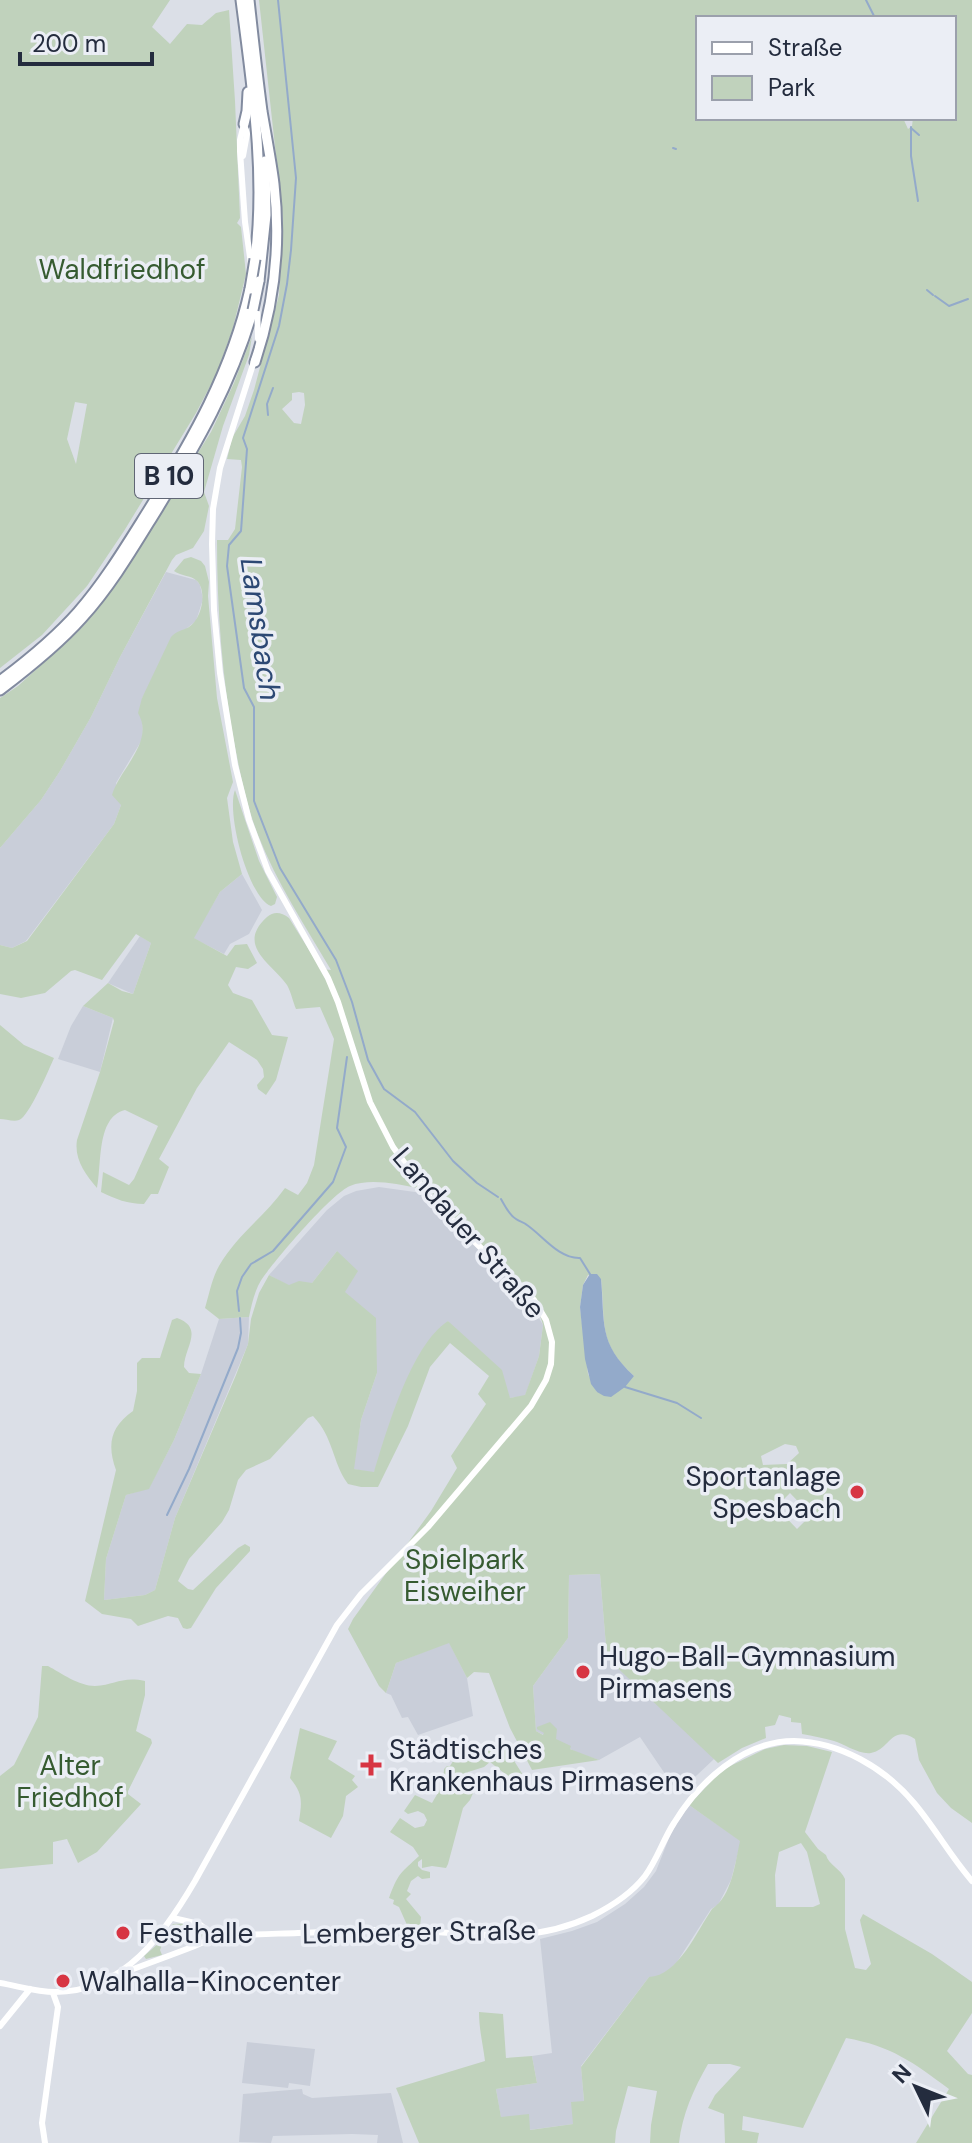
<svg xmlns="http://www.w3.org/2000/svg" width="972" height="2143" viewBox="0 0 972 2143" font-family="'DM Sans',sans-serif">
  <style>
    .built { fill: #c9ced9 }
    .green { fill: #c0d2bc; fill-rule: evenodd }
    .water { fill: #93aaca }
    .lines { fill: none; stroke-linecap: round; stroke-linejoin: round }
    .stream { stroke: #93aaca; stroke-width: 2 }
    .highway-casing { stroke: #828b9f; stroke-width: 13 }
    .secondary { stroke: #fff; stroke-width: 6 }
    .highway { stroke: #fff; stroke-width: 9 }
    .highway-bridge-casing { stroke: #828b9f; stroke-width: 13; stroke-linecap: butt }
    .highway-bridge { stroke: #fff; stroke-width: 9 }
    .poi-dot { fill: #d73543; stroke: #ebeef5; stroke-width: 3 }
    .labels { text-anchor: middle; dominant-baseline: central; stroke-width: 7; stroke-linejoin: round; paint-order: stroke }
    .shield { fill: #ebeef5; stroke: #606675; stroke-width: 2 }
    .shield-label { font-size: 26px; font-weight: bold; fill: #242c3e }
    .park-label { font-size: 28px; fill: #365b31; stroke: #ebeef5 }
    .street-label { font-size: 28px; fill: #242c3e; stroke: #ebeef5 }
    .poi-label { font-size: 28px; fill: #242c3e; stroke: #ebeef5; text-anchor: start }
    .water-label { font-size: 30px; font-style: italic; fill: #2c4874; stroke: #ebeef5 }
  </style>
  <rect width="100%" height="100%" fill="#dbdfe7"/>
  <g class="built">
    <polygon points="166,572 196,580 200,585 203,599 196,621 187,628 142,698 143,738 116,783 121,805 114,824 26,941 12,948 0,945 0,848 41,800 60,771 91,717 120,657"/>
    <polygon points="242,874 262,910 249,934 230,944 224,954 193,938 220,892"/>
    <polygon points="140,936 151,943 133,994 108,983"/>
    <polygon points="83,1006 113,1018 100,1072 58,1059 71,1026"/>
    <polygon points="379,1187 422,1193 454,1226 524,1292 543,1325 539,1356 525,1396 510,1398 448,1321 400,1398 374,1473 353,1469 361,1420 377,1373 344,1292 337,1251 312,1283 289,1286 269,1275 327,1210 344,1196 356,1191"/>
    <polygon points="249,1317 248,1344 175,1518 155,1590 145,1595 104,1600 106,1559 126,1495 149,1488 174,1440 201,1374 219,1319"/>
    <polygon points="600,1574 607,1658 687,1726 714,1759 678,1793 640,1737 599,1760 578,1753 536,1731 533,1686 568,1638 569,1575"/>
    <polygon points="449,1642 467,1678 473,1716 418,1735 408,1717 402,1718 391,1695 386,1693 396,1663"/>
    <polygon points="689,1805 741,1841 731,1880 718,1905 711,1909 677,1962 668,1971 657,1977 649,1977 581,2066 584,2102 573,2124 529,2130 501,2118 496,2089 537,2083 532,2056 552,2053 540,1939 572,1931 597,1922 625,1904 644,1887 656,1871 671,1833"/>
    <polygon points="247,2042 315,2049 310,2086 289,2083 288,2088 242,2083"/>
    <polygon points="302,2089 303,2094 312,2098 391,2093 403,2143 377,2143 378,2135 352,2134 273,2136 271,2143 239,2142 243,2094"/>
  </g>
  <g class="green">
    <path d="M0,0h170l-18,27 18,17 17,-20 15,1 14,-12 13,-3 6,91 5,117 -3,5 4,4 5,47 -13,54 -16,45 -21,40 -72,118 -37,55 -45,49 -42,33zM75,402l12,2 -11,60 -9,-25z"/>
    <path d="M259,0h713v1823l-21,-15 -14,-15 -18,-33 -4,-21c-24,-15 -25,11 -44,14 -11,2 -27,-9 -37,-12 -10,-3 -21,-5 -32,-7l-1,-11 -10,-1v-4l-12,-3 -4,10 -10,2 1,11 -24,10 -24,15 -111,-105 -7,-84 -31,1 -1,63 -35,48 3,45 7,4 1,-2 -7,-4v-2l13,-5 7,7 -1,10 15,7 -1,3 29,11 -67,10 -22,-42 -21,-55 -15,-1 -7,6 -18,-35 -53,20 -10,30 -7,-7 -31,-57 5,-10 78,-108 26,-43 -6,-12 35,-52 -8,-10 11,-18 -39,-33 -20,24 -22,59 -30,61h-17l-13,-3c-16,-22 -14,-46 -35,-68l-5,2 -38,41 -24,11 -8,10 -9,30 -7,12 -33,37 -11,22 10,8 5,1 45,-42 7,-4 5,3v4l-34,37 -25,40 -4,1 -4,-1 -5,-10 -10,-2 -30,10 -7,-7 -29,-5 -17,-13 31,-131c-9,-25 -6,-43 17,-59l4,-20v-28l5,-5h18l12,-38 5,-2c28,10 7,30 7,49l5,6 12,1 -27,66 -25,49 -23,6 -20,64 -2,41 41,-5 10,-5 20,-72 61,-143 12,-31 3,-25 8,-26 10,-18 20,10 10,-4 13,2 25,-32 21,20 -13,21 31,26 1,55 -16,47 -7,49 20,3c13,-42 37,-127 74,-151l54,49 8,28 15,-3 14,-39 4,-31 -10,-32 -72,-68 -41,-46 -3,9c-19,-4 -48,-10 -67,-2 -19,8 -72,71 -86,90 -9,12 -12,27 -15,41l-30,2 -14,-11c4,-13 7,-30 14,-42 17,-30 46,-50 66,-78l13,7 9,-12 7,-18 20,-126 -14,-32 -24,2c-3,-7 -5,-17 -9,-24 -14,-21 -52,-39 -20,-68 7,-6 14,-5 22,1l32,51 10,1c-26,-44 -54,-87 -73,-135 -11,-28 -17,-58 -23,-88 -13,-68 -18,-137 -18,-207h11l7,-11 7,-62 -1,-7 -14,-1 5,-21 13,-22 9,-26 25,-95 4,-75zM698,18h256v100h-41l-1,8 -4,3 -5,-11h-205zM299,392l5,1 1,12 -4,19 -7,-1 -12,-14 10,-9v-7zM588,1275l13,4c5,44 -4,63 33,97l-37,16 -9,-18 -8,-67 3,-22zM785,1444l11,2 3,7 -12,11 -24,1 -2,-9zM790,1493l21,22 -14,14 -21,-22z"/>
    <polygon points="252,336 249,355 223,426 204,492 209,506 204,531 193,548 176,555 172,560 120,657 91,717 60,771 41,800 0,848 0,698 18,686 63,645 84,625 114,587 211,432 234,383"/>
    <path d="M191,557l10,4 4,5 4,16 -1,14 9,102 16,84 -6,16 6,44 9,32 -22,18 -26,46 33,18 8,-11 12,-1 10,19 -9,6 -12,-2 -8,18 5,8 19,7 20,35 16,2 -12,43 -10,15 -8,-6 -1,-4 7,-8 -1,-8 -6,-9 -28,-18 -32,46 -38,71 10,8 -11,27h-7l-7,10c-16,0 -29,-5 -43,-12l2,-20 26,13 5,-6 24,-53 -33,-16c-29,7 -23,55 -28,78 -12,-14 -23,-29 -20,-48l23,-68 14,-51 -1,-3 -30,-12 25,-23 14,8 11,3 18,-51 -15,-9 -34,46 -27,-10 -4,1 -26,22 -24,5 -21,-4v-49l12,3 15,-7 87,-117 7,-19 -9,-10c8,-27 43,-53 26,-82l4,-15 29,-61c7,-7 8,-5 16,-9 14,-6 21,-36 10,-47 -6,-6 -17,-5 -23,-10l10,-12z"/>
    <path d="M235,790l24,71 18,36 -2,7 -4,2c-23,-9 -45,-94 -36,-116z"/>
    <path d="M0,1025l24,20 30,13c-5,11 -25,59 -35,62 -5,2 -14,-1 -19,-1z"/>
    <path d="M42,1666h6c13,7 31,20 47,20 20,-1 27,-10 50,-5v14l-9,36 15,8 1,4 -24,48v3l13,10 -44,48 -19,11 -11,-24 -14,3v22l-53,5v-93l14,-11 24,-48z"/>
    <path d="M300,1728l37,13 -9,18 27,17 -3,4 6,7 -12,9 -3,20 -12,22 -32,-17c3,-20 4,-27 -9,-43z"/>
    <path d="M504,1745l19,30 -9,6 -24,-19 -6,5 -16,5 -2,7 8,12 -4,9 -7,8 -15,56 -2,4 -14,-2 -10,2v-9l-4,3v4l4,4 8,2v6l-8,1 -4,-3 -7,5 -4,10 4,3 -5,5 15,18 -1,9 -13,-1 -8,-18 -6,-3 1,-4 -5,-2 1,-3c9,-23 11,-22 29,-39l-6,-9 -23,-15 10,-14 15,10 9,-2 3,-6 -3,-6 -6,-3 -10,3 -4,-3 11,-16 17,8 11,-19 1,-15 3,-3h3l8,-13 7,-3 26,1z"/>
    <path d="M784,1745l23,1 25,6 -27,80 13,17 8,6c2,9 15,14 19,24v50l10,39 11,2 5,-6 -10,-39 -1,-5 3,-6 69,40 40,28v31l-25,38 21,23 4,1v68h-56l33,-54c-36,-27 -58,-43 -103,-51l-43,90 -60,-12 -1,14 17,3 -2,10h-32l-1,-29 -16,-6 7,-13 26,-28 -11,-3h-22c-14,24 -26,51 -29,79h-29l1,-18 6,-34 -29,-5 -12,45 -1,12h-196l-23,-55 89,-27c-2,-16 -6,-32 -6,-49l24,2 3,44 26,-2 5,27 -41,6 5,28 28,-3 1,16 43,-6 -2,-22 13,-1 -3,-34 68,-90c29,-1 48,-46 63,-68 20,-13 23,-46 28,-68l-51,-36 33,-35 43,-21zM801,1843l6,9 13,52 -7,3h-37l-1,-32 4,-23z"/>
    <path d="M173,1924c12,-1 24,0 30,11l-5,6 -5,-8 -13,-3 -18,15 -2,5 2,5 -16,4 -2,-3 16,-14z"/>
  </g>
  <path class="water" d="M590,1274h7l4,5c4,43 -3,64 33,97l-9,11 -14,10 -7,-1 -7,-4 -6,-8 -6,-25 -5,-52 3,-22z"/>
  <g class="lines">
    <g class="stream">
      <polyline points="278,0 296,178 291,250 287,284 279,326 243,438 247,449 241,531 229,545 227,566 244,688 254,707 254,801 280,868 336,960 352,1002 368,1060 384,1089 415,1112 453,1161 477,1183 498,1197"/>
      <polyline points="866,0 875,18"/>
      <polyline points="911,127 911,156 918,201"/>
      <polyline points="911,128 919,135"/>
      <polyline points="673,148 676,149"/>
      <polyline points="927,290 933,295"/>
      <polyline points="935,296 949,306 968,299"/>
      <polyline points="268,415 267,404 273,388"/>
      <path d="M501,1199c4,7 8,16 15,20 4,3 8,3 11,6 16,11 32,34 53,33l10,16"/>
      <polyline points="239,1311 237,1291 242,1277 251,1264 273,1251 333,1182 346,1147 337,1128 347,1057"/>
      <polyline points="625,1387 677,1403 701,1418"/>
      <polyline points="167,1515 189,1469 238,1348 241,1333 240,1318"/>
    </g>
    <g class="highway-casing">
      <g id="highway">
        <path d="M241,0c11,86 25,173 14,259"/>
        <path d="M249,0c4,37 8,74 13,111 4,24 9,49 12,73 7,60 0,121 -19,178"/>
        <polyline points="244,124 247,111 248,92"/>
        <polyline points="259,281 266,215 265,161"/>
        <path d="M0,681c28,-21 55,-43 78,-69 27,-31 48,-66 70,-101 44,-71 84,-140 102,-222"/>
        <path d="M0,690c29,-22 58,-45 82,-72 30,-33 53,-73 76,-110 40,-66 73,-123 95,-198"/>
      </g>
    </g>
    <g class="secondary">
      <polyline points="244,124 240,140 240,151 245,222 251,264"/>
      <polyline points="243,156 247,134 244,124"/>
      <polyline points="257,302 258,339"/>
      <polyline points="173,1918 199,1924 216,1937"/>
      <path d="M123,1973c23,-9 46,-17 69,-26 8,-3 18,-9 28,-10 26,-3 52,-3 78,-4 34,-1 69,-4 103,-3 69,2 125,17 191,-14 20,-10 39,-22 53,-40 12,-16 18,-36 29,-53 25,-41 69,-82 120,-82 46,1 91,27 120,62 21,25 37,54 58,78"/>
      <path d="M0,1983c18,3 37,9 55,9 69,0 109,-58 140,-111l142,-256 24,-31 67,-67 103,-121 15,-26 5,-16 1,-22 -6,-22 -12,-20 -103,-101 -38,-52 -23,-45 -32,-100 -10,-24 -60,-107 -19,-51 -14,-55 -15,-92 -6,-63 -2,-66 1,-35 7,-41 35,-110"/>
      <polyline points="0,2026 30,1989"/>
      <polyline points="45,2143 42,2123 58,2007 53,1993"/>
    </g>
    <use href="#highway" class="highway"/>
    <g class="highway-bridge-casing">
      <g id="highway-bridge">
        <polyline points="250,289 255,259"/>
        <polyline points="253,310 259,281"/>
      </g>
    </g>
    <use href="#highway-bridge" class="highway-bridge"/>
  </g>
  <g class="poi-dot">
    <circle cx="857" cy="1492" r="8"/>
    <circle cx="583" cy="1672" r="8"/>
    <path d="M367 1753h8v8h8v8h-8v8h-8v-8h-8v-8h8z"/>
    <circle cx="123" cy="1933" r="8"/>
    <circle cx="63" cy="1981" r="8"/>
  </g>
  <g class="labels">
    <rect class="shield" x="135" y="454" width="68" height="44" rx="6"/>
    <g class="shield-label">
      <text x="169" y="476">B 10</text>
    </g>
    <g class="park-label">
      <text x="122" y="269">Waldfriedhof</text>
      <text x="465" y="1559">Spielpark<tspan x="465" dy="32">Eisweiher</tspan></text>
      <text x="70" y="1765">Alter<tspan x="70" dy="32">Friedhof</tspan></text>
    </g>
    <g class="street-label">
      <text transform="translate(469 1233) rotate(49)">Landauer Straße</text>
      <text transform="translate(419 1932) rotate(-1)">Lemberger Straße</text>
    </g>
    <g class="poi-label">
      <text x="841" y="1476" text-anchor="end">Sportanlage<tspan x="841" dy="32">Spesbach</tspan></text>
      <text x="599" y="1656">Hugo-Ball-Gymnasium<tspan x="599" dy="32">Pirmasens</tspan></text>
      <text x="389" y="1749">Städtisches<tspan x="389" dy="32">Krankenhaus Pirmasens</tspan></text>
      <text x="139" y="1933">Festhalle</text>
      <text x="79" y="1981">Walhalla-Kinocenter</text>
    </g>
    <g class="water-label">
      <text transform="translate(261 629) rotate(82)">Lamsbach</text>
    </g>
  </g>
  <rect x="696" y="16" width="260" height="104" fill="#ebeef5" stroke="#9ba0ac" stroke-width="2"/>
  <rect x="712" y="42" width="40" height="12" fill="#ffffff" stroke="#9ba0ac" stroke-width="2"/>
  <text x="768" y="56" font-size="24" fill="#242c3e">Straße</text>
  <rect x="712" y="76" width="40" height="24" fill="#c0d2bc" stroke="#9ba0ac" stroke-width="2"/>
  <text x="768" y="96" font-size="24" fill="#242c3e">Park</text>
  <g transform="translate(916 2087) rotate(313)" stroke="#ebeef5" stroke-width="6" paint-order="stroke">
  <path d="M0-6L14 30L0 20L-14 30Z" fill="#242c3e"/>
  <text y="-12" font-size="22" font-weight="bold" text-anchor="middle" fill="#242c3e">N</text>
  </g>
  <path d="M20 52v12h132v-12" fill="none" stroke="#242c3e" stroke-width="4"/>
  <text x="32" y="52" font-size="24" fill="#242c3e" stroke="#ebeef5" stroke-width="6" paint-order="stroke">200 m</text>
</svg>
